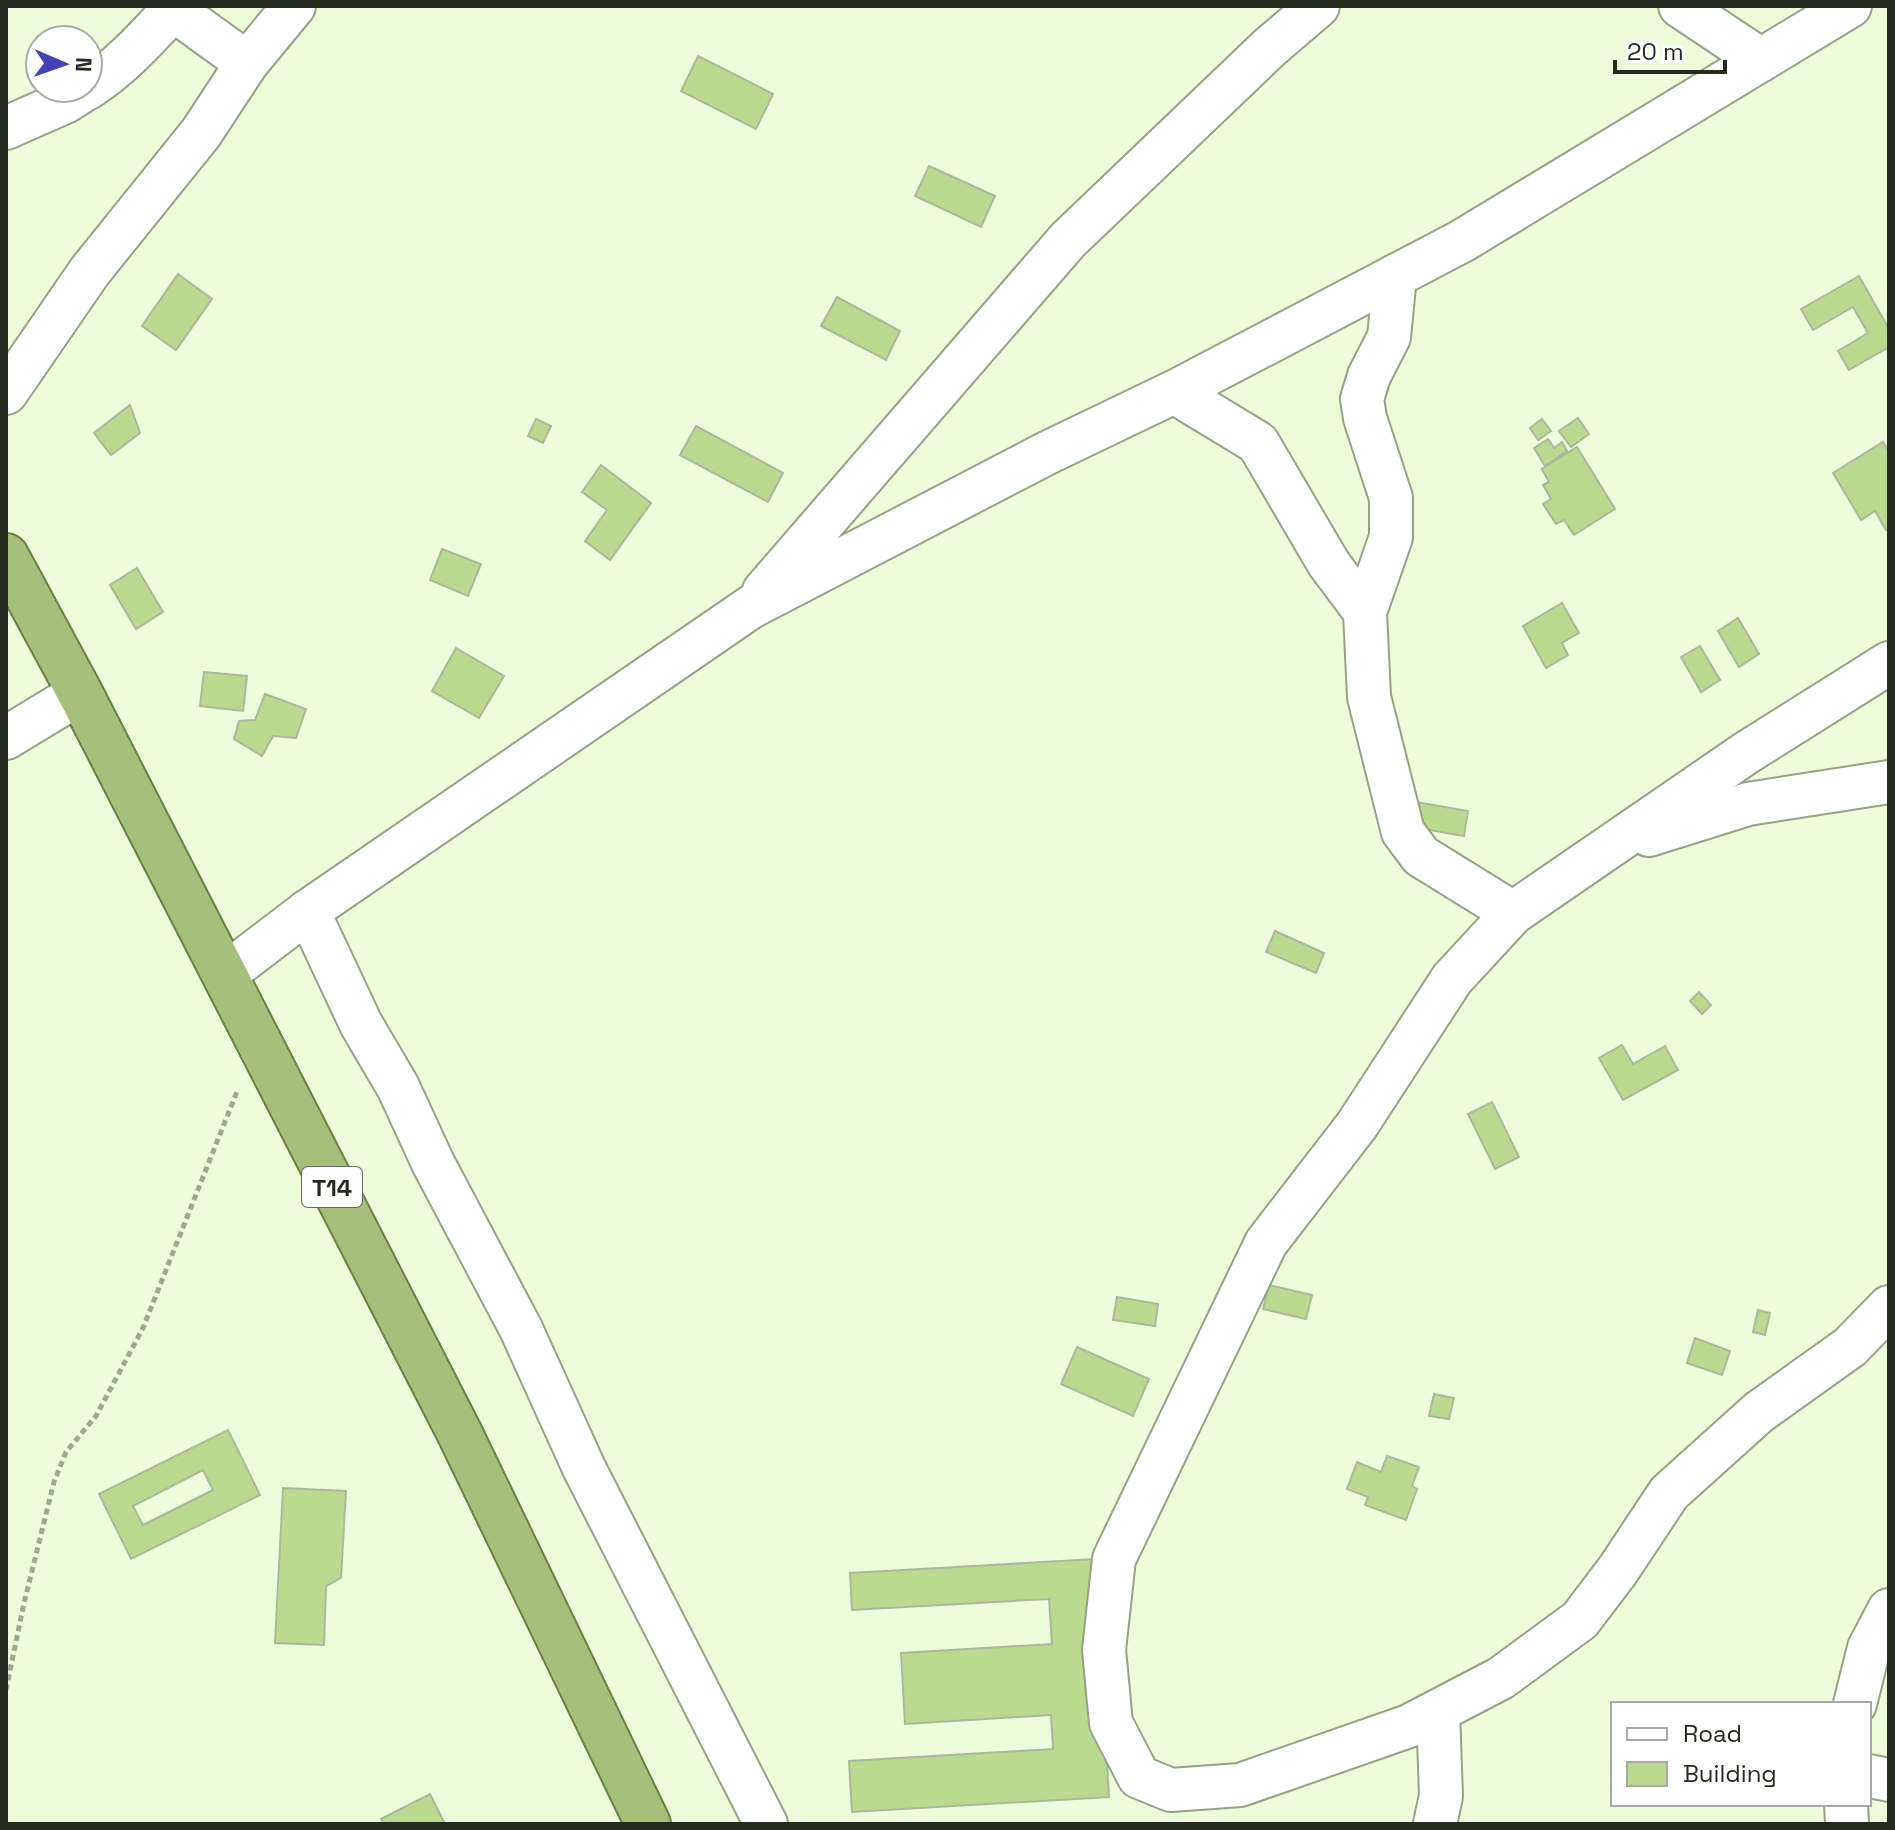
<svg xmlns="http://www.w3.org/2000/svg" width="1895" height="1830" viewBox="0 0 1895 1830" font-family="'Space Grotesk',sans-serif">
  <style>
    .building { fill: #bada90; stroke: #abb99a; stroke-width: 2; fill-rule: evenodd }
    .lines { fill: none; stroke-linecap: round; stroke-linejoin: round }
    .minor-casing { stroke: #95a384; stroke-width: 46 }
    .trunk-casing { stroke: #698244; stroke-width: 48 }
    .path { stroke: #9da88f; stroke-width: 5; stroke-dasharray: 6 4; stroke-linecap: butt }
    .minor { stroke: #fff; stroke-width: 42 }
    .trunk { stroke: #a4c07a; stroke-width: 44 }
    .labels { text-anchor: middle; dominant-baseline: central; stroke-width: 6; stroke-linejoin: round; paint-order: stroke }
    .shield { fill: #fff; stroke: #666a62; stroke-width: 2 }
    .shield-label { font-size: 24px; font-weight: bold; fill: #252a1e }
  </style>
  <rect width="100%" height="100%" fill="#edfcdb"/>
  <g class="building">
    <polygon points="698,56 773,94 756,129 681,91"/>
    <polygon points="929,166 995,196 981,227 915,196"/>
    <polygon points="178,274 212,299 176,350 142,326"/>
    <polygon points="1859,276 1889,329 1889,347 1849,370 1838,351 1868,333 1853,307 1813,330 1801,309"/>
    <polygon points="837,297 900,331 886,360 821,326"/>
    <polygon points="130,405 140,433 111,455 94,433"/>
    <polygon points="1578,418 1589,434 1571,447 1559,431"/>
    <polygon points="536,419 551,426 543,443 528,436"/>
    <polygon points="1542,419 1551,431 1538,440 1530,428"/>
    <polygon points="696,426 783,473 768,502 680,455"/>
    <polygon points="1548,439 1554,448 1562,442 1567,451 1545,466 1534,448"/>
    <polygon points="1883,442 1889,452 1889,528 1886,530 1875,511 1861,520 1833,473"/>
    <polygon points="1577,447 1615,509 1574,535 1564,520 1556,524 1543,504 1551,499 1543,485 1549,482 1542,469"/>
    <polygon points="601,465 651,503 610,560 585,541 607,510 582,492"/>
    <polygon points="442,549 481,564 468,596 430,580"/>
    <polygon points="137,568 163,612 136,629 110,585"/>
    <polygon points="1562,603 1579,633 1562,643 1568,655 1546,668 1523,626"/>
    <polygon points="1738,618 1759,654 1739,667 1718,631"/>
    <polygon points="1700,646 1720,680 1701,692 1681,657"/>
    <polygon points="456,648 504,676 479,718 432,691"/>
    <polygon points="204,672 247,676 243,711 200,706"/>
    <polygon points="265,694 306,709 296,738 273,736 262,756 234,739 239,721 255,720"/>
    <polygon points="1416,802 1468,811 1464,836 1412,827"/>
    <polygon points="1275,931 1324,953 1316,973 1266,952"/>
    <polygon points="1699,992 1711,1005 1702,1014 1690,1001"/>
    <polygon points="1622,1045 1633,1064 1665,1046 1678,1070 1623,1100 1599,1058"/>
    <polygon points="1492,1102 1519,1157 1495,1169 1468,1114"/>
    <polygon points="1269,1285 1312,1295 1306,1319 1263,1309"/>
    <polygon points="1117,1297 1158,1304 1155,1326 1113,1320"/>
    <polygon points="1758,1310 1770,1313 1765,1335 1753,1332"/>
    <polygon points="1695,1338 1730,1351 1722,1375 1687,1363"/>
    <polygon points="1077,1347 1149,1379 1133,1416 1061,1384"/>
    <polygon points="1434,1394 1454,1398 1449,1419 1429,1416"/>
    <path d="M228,1430l32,65 -129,64 -32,-65zM203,1470l10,20 -70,35 -10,-19z"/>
    <polygon points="1387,1456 1419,1467 1412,1486 1417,1489 1406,1520 1365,1505 1368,1497 1347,1489 1357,1462 1381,1472"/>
    <polygon points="283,1488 346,1491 341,1578 326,1586 324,1645 275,1643"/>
    <polygon points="1095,1559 1109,1797 852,1812 849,1761 1053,1749 1051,1715 905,1724 901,1653 1052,1644 1049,1599 852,1610 850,1573"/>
    <polygon points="430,1794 445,1824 384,1824 381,1819"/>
  </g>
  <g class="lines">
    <g class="minor-casing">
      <g id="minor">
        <polyline points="1680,6 1761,60"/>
        <path d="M88,88c31,-20 54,-45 79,-72h15l65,47"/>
        <polyline points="6,128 65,102 87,88"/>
        <polyline points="1395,276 1389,337 1369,376 1362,399 1365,418 1391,498 1391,537 1365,612 1369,697 1403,832 1421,856 1513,913"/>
        <polyline points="1174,392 1258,443 1329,564 1365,612"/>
        <polyline points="6,393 90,271 201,133 247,63 294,6"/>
        <polyline points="764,591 1068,240 1270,47 1318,6"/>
        <polyline points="1889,663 1746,753 1513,913 1452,979 1357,1125 1266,1243 1114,1559 1104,1650 1111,1723 1139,1777 1171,1790 1240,1785 1409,1726 1501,1678 1580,1620 1618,1570 1669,1493 1759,1412 1850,1347 1889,1307"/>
        <polyline points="6,738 80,693"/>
        <polyline points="1649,835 1748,804 1889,782"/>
        <polyline points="308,911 361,1024 398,1087 433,1163 521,1329 584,1468 766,1824"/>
        <polyline points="224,975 308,911 751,607 1047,453 1174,392 1462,241 1850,6"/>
        <polyline points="1855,1704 1869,1648 1889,1610"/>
        <polyline points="1869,1776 1889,1780"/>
        <polyline points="1846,1804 1847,1824"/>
        <polyline points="1435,1824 1441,1796 1438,1711"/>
      </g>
    </g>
    <g class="trunk-casing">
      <polyline id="trunk" points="6,556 80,693 460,1434 648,1824"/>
    </g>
    <polyline class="path" points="6,1690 24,1603 54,1482 66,1452 96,1416 143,1328 238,1089"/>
    <use href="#minor" class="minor"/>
    <use href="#trunk" class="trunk"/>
  </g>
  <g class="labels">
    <rect class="shield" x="302" y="1167" width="60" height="40" rx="6"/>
    <g class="shield-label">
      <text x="332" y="1187">T14</text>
    </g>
  </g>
  <rect width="1895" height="1830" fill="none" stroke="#252a1e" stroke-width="16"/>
  <rect x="1611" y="1702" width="260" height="104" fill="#ffffff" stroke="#a8aaa5" stroke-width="2"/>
  <rect x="1627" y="1728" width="40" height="12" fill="#ffffff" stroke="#a8aaa5" stroke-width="2"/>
  <text x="1683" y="1742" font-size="24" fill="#252a1e">Road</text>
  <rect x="1627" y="1762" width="40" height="24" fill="#bada90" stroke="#a8aaa5" stroke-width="2"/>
  <text x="1683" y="1782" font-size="24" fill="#252a1e">Building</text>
  <g transform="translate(64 64) rotate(92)"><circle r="38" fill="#ffffff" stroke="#a8aaa5" stroke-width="2"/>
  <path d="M0-6L14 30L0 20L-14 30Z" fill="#4542b8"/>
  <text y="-12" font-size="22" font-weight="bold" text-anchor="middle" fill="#252a1e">N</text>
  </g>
  <path d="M1615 60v12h110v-12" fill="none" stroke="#252a1e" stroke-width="4"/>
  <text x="1627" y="60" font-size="24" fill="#252a1e" stroke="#ffffff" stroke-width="6" paint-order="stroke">20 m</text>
</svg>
